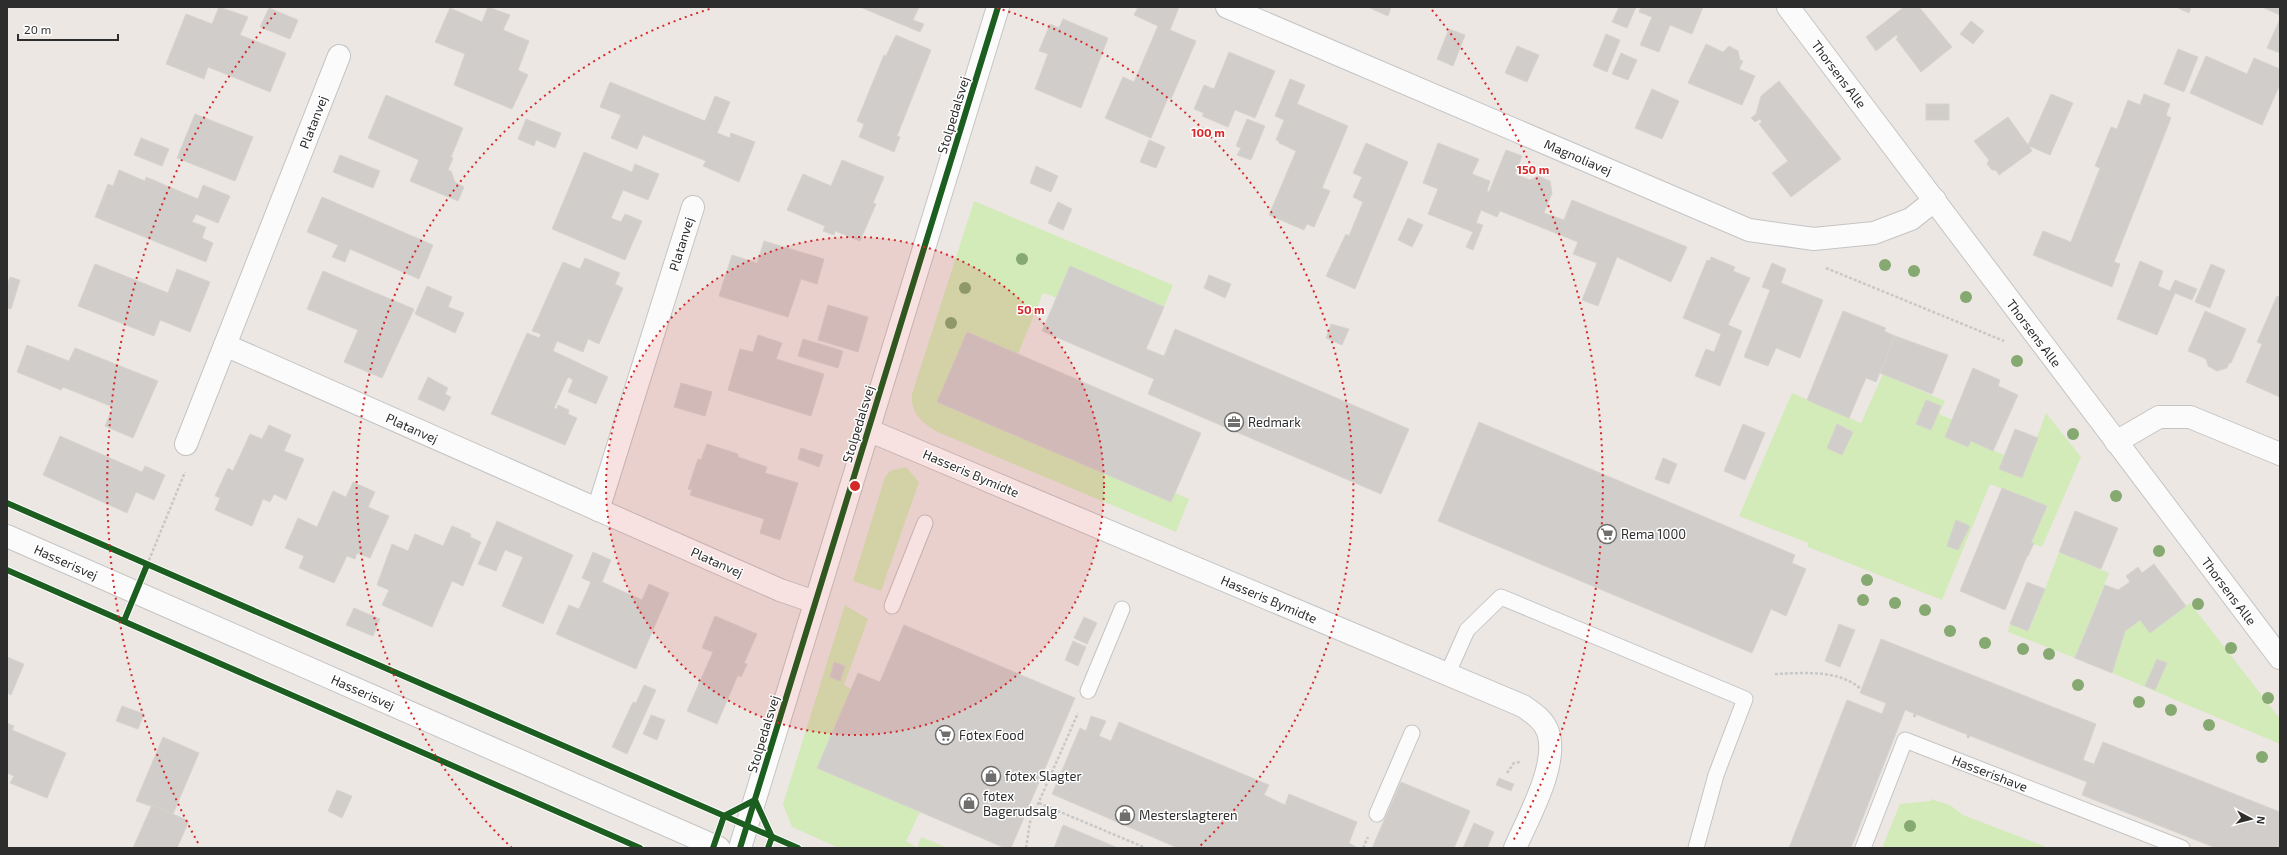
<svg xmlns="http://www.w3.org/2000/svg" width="2287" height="855" viewBox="0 0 2287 855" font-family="'Exo 2',sans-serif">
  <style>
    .green { fill: #d3eab9 }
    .building { fill: #d0cdca; stroke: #d7d3cf }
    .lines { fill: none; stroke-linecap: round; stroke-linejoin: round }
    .lane-casing { stroke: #c5c4c4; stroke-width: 17 }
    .street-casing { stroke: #c5c4c4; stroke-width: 24 }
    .secondary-casing { stroke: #c5c4c4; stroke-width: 24 }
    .path { stroke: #c8c8c8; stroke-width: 2.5; stroke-dasharray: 3 2; stroke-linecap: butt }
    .lane { stroke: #fcfbfb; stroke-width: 15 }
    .street { stroke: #fcfbfb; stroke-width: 22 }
    .secondary { stroke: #fcfbfb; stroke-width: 22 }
    .cycleway-casing { stroke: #fff; stroke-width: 8 }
    .cycleway { stroke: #1b5e20; stroke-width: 6 }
    .tree { fill: #86a871 }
    .ring { fill: none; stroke: #d62828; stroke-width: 2; stroke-dasharray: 2 4 }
    .labels { text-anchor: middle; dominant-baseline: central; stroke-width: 3; stroke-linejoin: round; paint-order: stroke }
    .street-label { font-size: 13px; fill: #2d2d2d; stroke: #fff }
    .poi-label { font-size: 13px; fill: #2d2d2d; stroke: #fff; text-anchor: start }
    .centre { fill: #d62828; stroke: #fff; stroke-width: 2 }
    .ring-label { font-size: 12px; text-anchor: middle; font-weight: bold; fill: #d62828; stroke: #fff; stroke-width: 3; stroke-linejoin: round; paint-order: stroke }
  </style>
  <rect width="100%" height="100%" fill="#ece7e3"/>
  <g class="green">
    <path d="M974,201l199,84 -9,22 -94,-40 -13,31 -14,-5 -25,61 -51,-22 -30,70 234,100 4,-9 14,6 -13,33 -236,-99c-16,-8 -30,-19 -28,-39z"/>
    <polygon points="1883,374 1945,401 1939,414 1953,420 1946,437 1968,447 1971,441 2004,455 1999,469 2022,478 2046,413 2081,457 2042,547 2031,543 2046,506 1990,484 1942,600 1808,547 1808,543 1739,516 1792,393 1861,423"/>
    <polygon points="906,467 919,482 881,591 853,581 885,477 890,471"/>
    <polygon points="2059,552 2109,573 2075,658 2008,632 2010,624 2029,631"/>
    <polygon points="2190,603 2280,719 2280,744 2112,673 2125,631 2140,620 2150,633"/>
    <polygon points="845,605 868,619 844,685 851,689 818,768 920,812 906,841 917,848 921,837 948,848 839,848 792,827 783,804"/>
    <polygon points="1931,799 1950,805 1963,815 2049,848 1882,848 1900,804 1931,801"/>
  </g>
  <g class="building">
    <polygon points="219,7 248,17 240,35 286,53 270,92 208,67 204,79 166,64 186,14 212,24"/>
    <polygon points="488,7 510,15 503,30 529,41 518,70 528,75 512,109 454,85 465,54 435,42 450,8 482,22"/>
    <polygon points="860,7 919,7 913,20 924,24 920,32"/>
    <polygon points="1138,7 1179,7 1170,30 1196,41 1171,99 1168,98 1151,138 1105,118 1123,77 1134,82 1158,26 1134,15"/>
    <polygon points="1368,7 1391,7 1388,16"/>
    <polygon points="1619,7 1636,7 1627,28 1612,22"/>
    <polygon points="1641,7 1703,7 1692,34 1670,25 1659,52 1640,45 1652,17 1639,12"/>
    <polygon points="1904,7 1919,7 1952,47 1921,72 1896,39 1898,37 1896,35 1876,51 1866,37"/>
    <polygon points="2176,7 2191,7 2189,13"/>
    <polygon points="2262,7 2280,7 2280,15"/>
    <polygon points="269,8 298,20 290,39 260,27"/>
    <polygon points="1063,19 1108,38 1081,108 1035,89 1048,54 1039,51 1050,24 1059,28"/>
    <polygon points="2280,19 2280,53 2267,48"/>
    <polygon points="1971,21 1984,31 1973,44 1960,34"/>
    <polygon points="1449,29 1465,35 1453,66 1437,59"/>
    <polygon points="1606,34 1620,40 1607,72 1593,66"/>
    <polygon points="896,35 931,50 897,136 900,137 894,152 859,137 864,124 857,121 884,55 886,56"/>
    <polygon points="1706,44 1723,52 1729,46 1738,51 1740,60 1743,61 1739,69 1755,76 1742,105 1688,83"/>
    <polygon points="1517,46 1539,55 1527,82 1505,73"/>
    <polygon points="2178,49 2198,57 2184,92 2164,84"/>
    <polygon points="1229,52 1275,71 1255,118 1235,110 1228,127 1202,116 1204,113 1194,109 1204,85 1214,89"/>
    <polygon points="1621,53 1637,60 1628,80 1612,74"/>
    <polygon points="2206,56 2247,74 2254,58 2280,69 2280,84 2262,125 2190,93"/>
    <polygon points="1290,79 1305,85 1297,104 1348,126 1322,188 1330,191 1314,227 1307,224 1304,230 1269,215 1296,151 1279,143 1279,141 1276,140 1284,120 1275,116"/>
    <polygon points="1779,81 1841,159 1791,197 1772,173 1788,161 1759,124 1762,122 1760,119 1755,122 1751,118 1756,114 1761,96"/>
    <polygon points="610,82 705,121 715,96 730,102 717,133 730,138 731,133 755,142 739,182 703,166 706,161 643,135 637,149 611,138 621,115 600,107"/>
    <polygon points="1652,89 1679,101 1662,139 1635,128"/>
    <polygon points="2051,94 2073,103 2050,155 2029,146 2032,151 1999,175 1996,170 1992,170 1987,164 1989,160 1974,141 2008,117 2028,145"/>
    <polygon points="2144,94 2170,104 2166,115 2171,118 2114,262 2120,264 2112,287 2033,255 2043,231 2071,242 2100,168 2095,166 2111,127 2117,129 2128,100 2140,105"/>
    <polygon points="386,95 463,128 451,157 453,158 448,170 451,171 455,182 464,187 458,201 410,181 419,160 368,138"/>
    <rect x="1926" y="104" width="23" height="16"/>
    <polygon points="195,114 253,137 235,181 177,158"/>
    <polygon points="526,119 561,133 555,148 536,140 534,146 518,139"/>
    <polygon points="1247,119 1265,126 1251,160 1237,155 1241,148 1236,146"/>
    <polygon points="141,138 169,149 162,166 134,155"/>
    <polygon points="1149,140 1165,147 1156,168 1140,162"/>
    <polygon points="1366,143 1408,162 1355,289 1326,276 1346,234 1349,236 1363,202 1353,197 1362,177 1353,173"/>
    <polygon points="1438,143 1479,159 1472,174 1490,181 1487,191 1489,192 1506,150 1522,156 1515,174 1530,180 1538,176 1550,181 1552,193 1544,213 1564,220 1572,200 1687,247 1671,282 1617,257 1598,306 1582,300 1597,263 1573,254 1578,242 1500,211 1497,217 1481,210 1476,223 1483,225 1473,250 1466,247 1473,232 1428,214 1438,189 1423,183"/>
    <polygon points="584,152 632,172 635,164 659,174 648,200 623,190 611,218 621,222 625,214 642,221 625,260 552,229"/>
    <polygon points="340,155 380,171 373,188 333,172"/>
    <polygon points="842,160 884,177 873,203 876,204 860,241 835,231 834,235 823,231 825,226 787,210 803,174 831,186"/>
    <polygon points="1036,166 1058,176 1051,192 1030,183"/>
    <polygon points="119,170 145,181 146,177 198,199 203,185 230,196 218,223 196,214 192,222 206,227 202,238 213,243 206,262 95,217 108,184 113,186"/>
    <polygon points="322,197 433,245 419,279 350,249 345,262 332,257 338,245 307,232"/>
    <polygon points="1058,202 1072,209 1063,230 1048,223"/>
    <polygon points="1408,218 1423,225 1412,247 1398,240"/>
    <polygon points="764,241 824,259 817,284 801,279 788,317 719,296 732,255 757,263"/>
    <polygon points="1711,257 1735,267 1733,271 1750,278 1728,325 1742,331 1720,386 1695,376 1706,349 1714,352 1721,334 1683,318 1707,260 1710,261"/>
    <polygon points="585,258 620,273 615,284 623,288 599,344 588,339 583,352 557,341 553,351 608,377 596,404 568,392 573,380 568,377 554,408 557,409 558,405 569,410 568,414 577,418 565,445 491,414 527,333 539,338 541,334 532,331 563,262 580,269"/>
    <polygon points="2140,261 2163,271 2158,286 2170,291 2175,280 2197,289 2192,300 2175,293 2157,335 2117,319"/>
    <polygon points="1772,263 1786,269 1781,283 1823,300 1800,358 1776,348 1768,366 1744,357 1770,290 1762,287"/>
    <polygon points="95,264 168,293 177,269 210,282 190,332 160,320 154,336 78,306"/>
    <polygon points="2211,264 2225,270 2210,308 2195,302"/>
    <polygon points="1070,266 1164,307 1146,349 1164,356 1175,329 1409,429 1381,494 1148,394 1154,379 1042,331"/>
    <polygon points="323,271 414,309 382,378 344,362 358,330 307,309"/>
    <polygon points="1209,275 1231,284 1225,298 1204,288"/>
    <polygon points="10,277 20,280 11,309 7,308 7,286"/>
    <polygon points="427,286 452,297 448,307 464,313 455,333 415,314"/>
    <polygon points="2280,294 2280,397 2246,382 2262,344 2257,342 2277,296 2279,297"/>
    <polygon points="828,305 868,317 858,352 818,340"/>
    <polygon points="1843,311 1886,328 1884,331 1895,336 1876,382 1866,378 1849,418 1807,400"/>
    <polygon points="2205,311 2246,329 2231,363 2229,363 2227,368 2217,371 2208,366 2206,359 2188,351"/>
    <polygon points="1331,324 1349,329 1342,345 1326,338"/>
    <polygon points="967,332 1201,433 1171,502 937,402"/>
    <polygon points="758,335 782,343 776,359 824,374 811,416 728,390 740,349 753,352"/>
    <polygon points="1895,336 1948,355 1932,394 1880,373"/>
    <polygon points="803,339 843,351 838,368 798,356"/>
    <polygon points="27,345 69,361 75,348 158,381 133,438 105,426 113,407 63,387 61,390 17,372"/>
    <polygon points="1973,368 2000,380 1998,386 2018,395 1993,451 1971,441 1968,447 1945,437"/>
    <polygon points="428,377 448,388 445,394 451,397 444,411 418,399"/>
    <polygon points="681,383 712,392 705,416 674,407"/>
    <polygon points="1926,400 1941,406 1931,430 1916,424"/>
    <polygon points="1479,422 1795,555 1792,563 1806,569 1786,616 1771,609 1752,653 1438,521"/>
    <polygon points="1743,424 1765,433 1745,480 1724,471"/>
    <polygon points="1837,424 1853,432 1842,455 1827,448"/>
    <polygon points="269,425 291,435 284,451 304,459 286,500 274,494 270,502 263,499 252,526 215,510 220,498 215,496 228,468 233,471 250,434 262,439"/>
    <polygon points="2015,429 2038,438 2022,478 1999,469"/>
    <polygon points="60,436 142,472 145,466 165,475 154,500 136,492 127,513 43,475"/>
    <polygon points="707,444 738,454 738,457 767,467 765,473 798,483 780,540 760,533 764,519 690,495 692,490 688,489 698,459 701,460"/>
    <polygon points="801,448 823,455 819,467 798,459"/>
    <polygon points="1663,458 1677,464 1669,484 1655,479"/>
    <polygon points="353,482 375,492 368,507 389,516 370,558 357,553 355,559 347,556 334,583 299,568 304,556 285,548 298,518 317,527 333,491 346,497"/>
    <polygon points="2002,488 2047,506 2031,543 2034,543 2028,556 2027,556 2005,610 1960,591"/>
    <polygon points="2075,511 2118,528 2101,569 2059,552"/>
    <polygon points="1956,520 1970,526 1958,550 1947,546"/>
    <polygon points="497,521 573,555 543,624 502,606 523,557 505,550 496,571 478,564"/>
    <polygon points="452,526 471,534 470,537 481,542 463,586 452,581 432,627 382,605 389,590 377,585 392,544 408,551 415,534 443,546"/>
    <polygon points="593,552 611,560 602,582 642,600 649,584 669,593 636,669 556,634 569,605 579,609 591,582 582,578"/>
    <polygon points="2154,564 2186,606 2150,633 2140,620 2125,631 2112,673 2075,658 2105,585 2118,590 2130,582 2126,576 2138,567 2142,573"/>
    <polygon points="2027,582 2045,589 2028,631 2010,624"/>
    <polygon points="354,608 380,619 373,636 346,625"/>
    <polygon points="715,616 757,634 744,663 747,664 741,677 738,675 717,724 687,711 713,652 702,648"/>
    <polygon points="1084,617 1097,623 1087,644 1074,638"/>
    <polygon points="1839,624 1855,630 1840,667 1825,661"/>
    <polygon points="904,625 1075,698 1011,848 1005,848 817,768 858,673 880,682"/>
    <polygon points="1881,639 2096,724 2083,760 2094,764 2103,742 2280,812 2280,848 2216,848 2082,795 2087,782 1905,710 1851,848 1789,848 1847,700 1882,714 1886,703 1860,693"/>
    <polygon points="1073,641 1086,647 1078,666 1065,660"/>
    <polygon points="7,657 24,664 11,695 7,693"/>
    <polygon points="2157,659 2167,663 2155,690 2145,686"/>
    <polygon points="834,662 845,666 840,681 830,677"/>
    <polygon points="644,685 656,690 627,754 612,747 633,702 636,703"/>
    <polygon points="122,706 144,714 138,729 116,721"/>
    <polygon points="651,715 665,720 657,740 643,734"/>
    <polygon points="1091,716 1106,721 1099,736 1111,741 1119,722 1269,785 1264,795 1285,805 1289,794 1357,822 1349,843 1358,848 1178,848 1052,794 1080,728 1086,731"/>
    <polygon points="7,723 14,726 12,730 66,753 47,798 10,783 14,776 7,773"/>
    <polygon points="163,737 199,753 173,814 136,801"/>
    <polygon points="1499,778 1514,784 1511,791 1496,785"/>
    <polygon points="1401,782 1470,811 1454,848 1372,848"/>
    <polygon points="337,790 352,796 342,818 328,811"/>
    <polygon points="152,805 189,821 177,848 133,848"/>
    <polygon points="1474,823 1494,832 1487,848 1463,848"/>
    <polygon points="1063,825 1118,848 1054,848"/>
  </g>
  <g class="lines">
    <g class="lane-casing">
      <g id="lane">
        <polyline points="892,606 925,523"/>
        <polyline points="1447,675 1467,630 1501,597 1745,699 1716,775 1696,848"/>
        <polyline points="1088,691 1122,609"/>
        <polyline points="1377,814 1412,733"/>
        <polyline points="1863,848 1905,740 2182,848"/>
      </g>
    </g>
    <g class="street-casing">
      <g id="street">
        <polyline points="1227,7 1749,230 1814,239 1874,233 1911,219 1935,200"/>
        <polyline points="1788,7 2280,658"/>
        <polyline points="225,345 780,590 815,602"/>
        <path d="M868,430l655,276c10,7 21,14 25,26 11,32 -20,86 -33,116"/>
        <polyline points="2116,442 2159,417 2190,417 2280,454"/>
        <polyline points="186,444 339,56"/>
        <polyline points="598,510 693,207"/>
      </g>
    </g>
    <g class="secondary-casing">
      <g id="secondary">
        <polyline points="7,536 719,848"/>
        <polyline points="740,848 998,7"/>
      </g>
    </g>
    <g class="path">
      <polyline points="1826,268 2004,341"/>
      <polyline points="147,565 185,472"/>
      <path d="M1775,674c29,-1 63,-5 86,15"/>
      <polyline points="1914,717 1916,712"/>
      <polyline points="1968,738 1969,733"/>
      <polyline points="1507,773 1514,763 1520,762"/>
      <polyline points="1039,803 1146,848"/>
      <polyline points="1026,848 1030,822 1078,713"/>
      <polyline points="1363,848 1368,837"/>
    </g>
    <use href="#lane" class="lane"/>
    <use href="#street" class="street"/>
    <use href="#secondary" class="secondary"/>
    <g class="cycleway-casing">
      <g id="cycleway">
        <polyline points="7,503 798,848"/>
        <polyline points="7,570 640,848"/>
        <polyline points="124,621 147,565"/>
        <polyline points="755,800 772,837 768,848"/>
        <polyline points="713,848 724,816 755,800"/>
        <polyline points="740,848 998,7"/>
      </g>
    </g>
    <use href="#cycleway" class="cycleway"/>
  </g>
  <g class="tree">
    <circle cx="1022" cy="259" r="6"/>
    <circle cx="1885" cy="265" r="6"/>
    <circle cx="1914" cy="271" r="6"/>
    <circle cx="965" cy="288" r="6"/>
    <circle cx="1966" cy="297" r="6"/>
    <circle cx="951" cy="323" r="6"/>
    <circle cx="2017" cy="361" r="6"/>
    <circle cx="2073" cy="434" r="6"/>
    <circle cx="2116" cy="496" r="6"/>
    <circle cx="2159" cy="551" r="6"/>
    <circle cx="1867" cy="580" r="6"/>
    <circle cx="1863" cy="600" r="6"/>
    <circle cx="1895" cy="603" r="6"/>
    <circle cx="2198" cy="604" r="6"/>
    <circle cx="1925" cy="610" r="6"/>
    <circle cx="1950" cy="631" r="6"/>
    <circle cx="1985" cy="643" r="6"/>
    <circle cx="2231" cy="648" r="6"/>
    <circle cx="2023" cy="649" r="6"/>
    <circle cx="2049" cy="654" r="6"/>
    <circle cx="2078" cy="685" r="6"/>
    <circle cx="2268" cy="698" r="6"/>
    <circle cx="2139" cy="702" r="6"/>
    <circle cx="2171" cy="710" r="6"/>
    <circle cx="2209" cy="725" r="6"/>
    <circle cx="2262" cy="757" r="6"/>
    <circle cx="1910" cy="826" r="6"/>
  </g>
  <circle cx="855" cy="486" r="249" fill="#d62828" fill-opacity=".12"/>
  <g class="ring">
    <circle cx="855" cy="486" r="249"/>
    <path d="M512 848A499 499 0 0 1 713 8M997 8A499 499 0 0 1 1198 848"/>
    <path d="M198 843A748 748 0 0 1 278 10M1432 10A748 748 0 0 1 1512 843"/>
  </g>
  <defs>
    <g id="office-ring" transform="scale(1)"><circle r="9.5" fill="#fff" stroke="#706e6d" stroke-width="1.5"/><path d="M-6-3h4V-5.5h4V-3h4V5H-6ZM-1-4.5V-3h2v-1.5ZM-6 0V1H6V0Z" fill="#706e6d"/></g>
    <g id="supermarket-ring" transform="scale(1)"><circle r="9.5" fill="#fff" stroke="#706e6d" stroke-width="1.5"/><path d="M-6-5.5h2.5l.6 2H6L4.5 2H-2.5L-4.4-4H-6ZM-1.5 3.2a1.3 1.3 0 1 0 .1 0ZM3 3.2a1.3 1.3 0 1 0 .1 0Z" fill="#706e6d"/></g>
    <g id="shop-ring" transform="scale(1)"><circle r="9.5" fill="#fff" stroke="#706e6d" stroke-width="1.5"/><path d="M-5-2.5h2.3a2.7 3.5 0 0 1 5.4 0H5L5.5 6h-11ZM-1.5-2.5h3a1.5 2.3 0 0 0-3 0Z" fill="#706e6d"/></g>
  </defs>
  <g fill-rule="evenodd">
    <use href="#office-ring" x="1234" y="422"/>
    <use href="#supermarket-ring" x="1607" y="534"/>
    <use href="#supermarket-ring" x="945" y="735"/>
    <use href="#shop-ring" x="991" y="776"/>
    <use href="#shop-ring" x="969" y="803"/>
    <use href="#shop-ring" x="1125" y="815"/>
  </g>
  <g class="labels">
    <g class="street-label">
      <text transform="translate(1839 74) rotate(53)">Thorsens Alle</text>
      <text transform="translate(953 115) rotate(-73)">Stolpedalsvej</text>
      <text transform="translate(313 122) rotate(-69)">Platanvej</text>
      <text transform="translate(1578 157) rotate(23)">Magnoliavej</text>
      <text transform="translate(681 244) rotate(-73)">Platanvej</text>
      <text transform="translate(2034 333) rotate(53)">Thorsens Alle</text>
      <text transform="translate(858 424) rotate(-73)">Stolpedalsvej</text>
      <text transform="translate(412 428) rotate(24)">Platanvej</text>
      <text transform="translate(971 473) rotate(23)">Hasseris Bymidte</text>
      <text transform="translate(66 562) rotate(24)">Hasserisvej</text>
      <text transform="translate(717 562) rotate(24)">Platanvej</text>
      <text transform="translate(2229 591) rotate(53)">Thorsens Alle</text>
      <text transform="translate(1269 599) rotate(23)">Hasseris Bymidte</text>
      <text transform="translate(363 692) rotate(24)">Hasserisvej</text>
      <text transform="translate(763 734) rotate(-73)">Stolpedalsvej</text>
      <text transform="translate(1990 773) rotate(21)">Hasserishave</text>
    </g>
    <g class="poi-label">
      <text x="1248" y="422">Redmark</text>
      <text x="1621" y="534">Rema 1000</text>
      <text x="959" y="735">Føtex Food</text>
      <text x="1005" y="776">føtex Slagter</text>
      <text x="983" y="796">føtex<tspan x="983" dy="15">Bagerudsalg</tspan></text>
      <text x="1139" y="815">Mesterslagteren</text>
    </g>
  </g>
  <circle cx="855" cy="486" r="6" class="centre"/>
  <g class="ring-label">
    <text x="1208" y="137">100 m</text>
    <text x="1533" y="174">150 m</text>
    <text x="1031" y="314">50 m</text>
  </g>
  <rect width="2287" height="855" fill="none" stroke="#2d2d2d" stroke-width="16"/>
  <g transform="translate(2251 819) rotate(97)" stroke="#ffffff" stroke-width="3" paint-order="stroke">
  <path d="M0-3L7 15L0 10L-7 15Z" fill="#2d2d2d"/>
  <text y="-6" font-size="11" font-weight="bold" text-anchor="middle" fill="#2d2d2d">N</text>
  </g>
  <path d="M18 34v6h100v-6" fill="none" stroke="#2d2d2d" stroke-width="2"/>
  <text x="24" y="34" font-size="12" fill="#2d2d2d" stroke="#ffffff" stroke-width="3" paint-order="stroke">20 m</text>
</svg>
